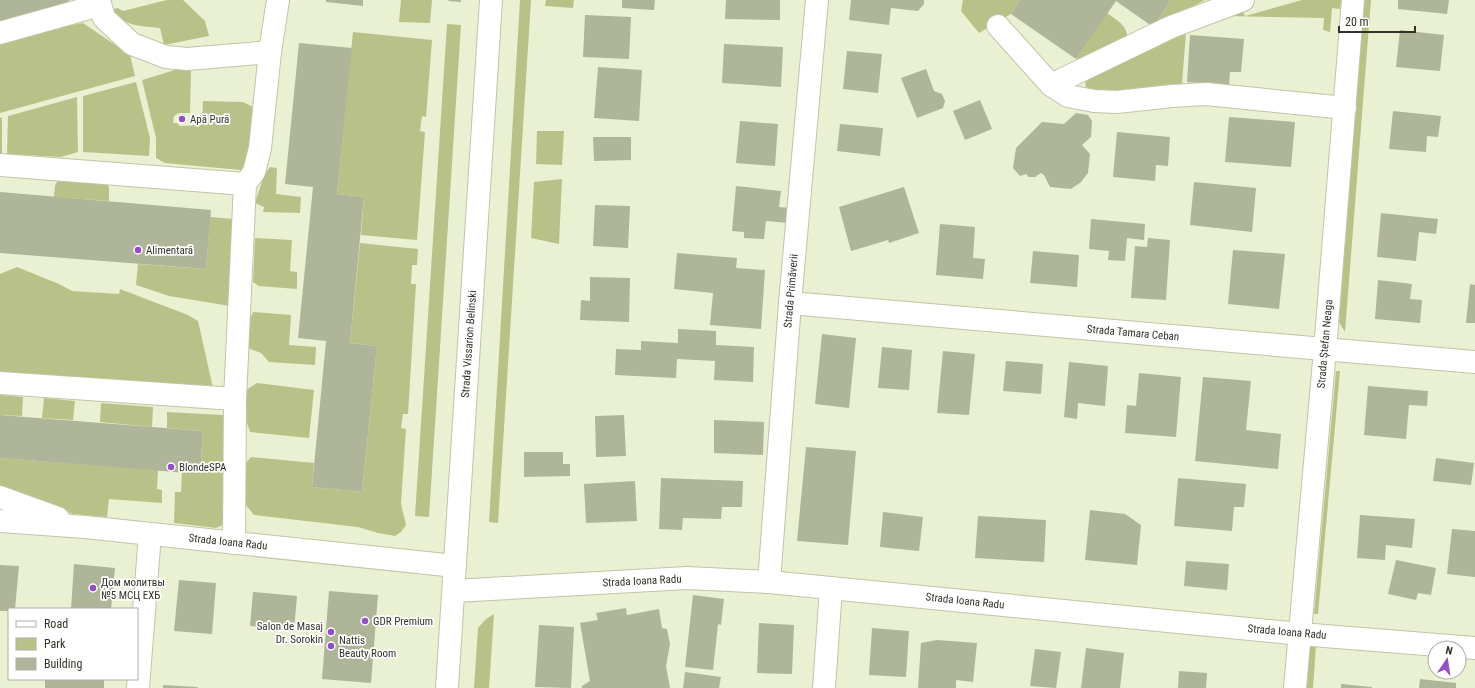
<svg xmlns="http://www.w3.org/2000/svg" width="1475" height="688" viewBox="0 0 1475 688" font-family="'Roboto Condensed',sans-serif">
  <style>
    .green { fill: #b8c288 }
    .building { fill: #afb598 }
    .lines { fill: none; stroke-linecap: round; stroke-linejoin: round }
    .minor-casing { stroke: #c0c5a8; stroke-width: 24 }
    .major-casing { stroke: #c0c5a8; stroke-width: 24 }
    .minor { stroke: #fff; stroke-width: 22 }
    .major { stroke: #fff; stroke-width: 22 }
    .poi-dot { fill: #934fc4; stroke: #fff; stroke-width: 1.5 }
    .labels { text-anchor: middle; dominant-baseline: central; stroke-width: 3.5; stroke-linejoin: round; paint-order: stroke }
    .poi-label { font-size: 11px; fill: #313328; stroke: #fff; text-anchor: start }
    .street-label { font-size: 11px; fill: #313328; stroke: #fff }
  </style>
  <rect width="100%" height="100%" fill="#eaf0d2"/>
  <g class="green">
    <path d="M167,0h16l22,21 4,15 -45,9 -4,-17c-18,-2 -38,-1 -47,-19l5,-1 5,3z"/>
    <polygon points="401,0 432,0 430,23 399,22"/>
    <polygon points="520,0 531,0 498,523 489,522"/>
    <polygon points="546,0 574,0 573,8 545,6"/>
    <polygon points="963,0 1020,0 1011,14 979,33 961,11"/>
    <polygon points="1171,0 1205,0 1153,27"/>
    <polygon points="1302,0 1341,0 1340,9 1332,8 1330,32 1323,30 1324,18 1227,16 1186,32 1182,84 1108,93 1094,91 1086,87 1085,80 1185,28 1241,7 1245,16"/>
    <polygon points="1364,0 1371,0 1345,332 1339,322"/>
    <path d="M1107,13c11,8 22,13 20,28l-44,21 -7,-3z"/>
    <polygon points="83,23 130,55 135,76 0,113 0,42 28,33"/>
    <polygon points="447,24 461,25 429,517 415,516"/>
    <polygon points="353,32 432,40 426,117 422,116 420,131 425,132 417,240 361,235 364,197 337,194"/>
    <polygon points="178,69 191,71 190,113 179,113 174,116 173,123 177,123 180,126 202,125 203,101 243,102 253,107 249,164 241,170 165,163 156,158 156,138 142,80"/>
    <polygon points="136,82 150,138 149,156 83,152 83,96"/>
    <polygon points="77,97 78,152 61,157 7,154 8,116"/>
    <polygon points="2,117 2,154 0,154 0,118"/>
    <polygon points="537,131 564,131 562,165 536,164"/>
    <polygon points="270,167 277,168 276,194 301,197 300,213 263,212 264,207 255,203 264,175"/>
    <polygon points="59,177 103,179 109,187 109,201 54,197 55,186"/>
    <polygon points="562,179 559,244 531,238 534,182"/>
    <polygon points="210,217 234,219 230,306 169,296 136,285 138,264 206,269"/>
    <polygon points="255,238 292,240 290,271 297,272 297,289 259,286 253,282"/>
    <polygon points="360,243 418,249 417,265 412,265 411,284 416,284 408,414 403,414 401,428 406,429 401,504 406,525 401,532 395,536 378,533 358,527 254,515 246,505 243,489 245,464 251,457 314,463 312,487 362,492 377,346 350,343"/>
    <polygon points="17,267 59,284 72,291 119,294 120,289 188,315 198,321 213,388 0,374 0,274"/>
    <polygon points="253,312 291,315 289,345 316,347 315,365 269,362 261,353 245,347 247,328"/>
    <polygon points="1336,371 1340,371 1318,614 1314,614"/>
    <polygon points="257,383 314,390 309,438 250,432 247,423 246,390"/>
    <polygon points="0,395 23,397 22,416 0,415"/>
    <polygon points="44,398 75,401 73,420 42,418"/>
    <polygon points="101,403 153,407 152,427 100,422"/>
    <polygon points="167,412 223,415 227,420 226,518 223,525 216,528 174,523 175,492 181,492 182,472 200,473 203,431 167,428"/>
    <polygon points="0,458 158,470 157,489 162,490 162,503 109,499 107,517 73,514 0,488"/>
    <polygon points="494,614 489,688 474,688 478,628 486,619"/>
    <polygon points="1310,645 1316,645 1313,688 1307,688"/>
  </g>
  <g class="building">
    <polygon points="0,0 69,0 70,6 0,25"/>
    <polygon points="326,0 363,0 363,6 326,2"/>
    <polygon points="449,0 461,0 461,2 448,1"/>
    <polygon points="622,0 655,0 654,10 622,8"/>
    <polygon points="726,0 780,0 780,20 725,19"/>
    <polygon points="851,0 924,0 924,4 918,11 891,8 889,25 849,20"/>
    <polygon points="1020,0 1171,0 1153,27 1116,1 1076,59 1011,14"/>
    <polygon points="1398,0 1449,0 1447,14 1398,9"/>
    <polygon points="585,15 631,17 629,59 583,57"/>
    <polygon points="1400,30 1444,35 1440,71 1396,67"/>
    <polygon points="1190,35 1244,39 1241,72 1230,72 1229,85 1187,82"/>
    <polygon points="299,43 352,48 337,194 364,197 350,343 377,346 362,492 312,487 326,341 298,338 313,187 285,184"/>
    <polygon points="724,44 783,47 781,87 722,83"/>
    <polygon points="847,51 882,54 878,93 843,89"/>
    <polygon points="598,67 642,70 639,121 594,118"/>
    <polygon points="926,69 934,91 942,94 945,101 943,108 917,118 901,78"/>
    <polygon points="980,100 992,129 965,140 953,111"/>
    <polygon points="1393,111 1441,116 1438,137 1427,136 1426,152 1389,149"/>
    <polygon points="1076,113 1088,115 1092,121 1091,137 1082,145 1090,154 1088,173 1081,182 1071,189 1050,187 1044,175 1041,173 1035,177 1029,177 1026,174 1020,176 1013,168 1016,148 1042,122 1064,124"/>
    <circle cx="182" cy="118" r="4"/>
    <polygon points="1229,117 1295,122 1291,167 1225,162"/>
    <polygon points="740,121 778,124 775,166 736,163"/>
    <polygon points="840,124 883,128 880,156 837,151"/>
    <polygon points="1117,132 1170,137 1168,166 1156,165 1155,181 1113,177"/>
    <polygon points="593,137 631,137 631,160 594,161"/>
    <polygon points="1194,182 1256,188 1252,232 1190,225"/>
    <polygon points="736,186 781,191 779,207 790,208 788,223 766,221 764,239 744,238 744,232 732,231"/>
    <polygon points="904,187 919,233 889,243 888,240 851,251 839,207"/>
    <polygon points="0,192 211,210 206,269 0,253"/>
    <polygon points="595,205 630,206 628,248 593,246"/>
    <polygon points="1381,213 1438,219 1436,234 1419,232 1416,261 1377,257"/>
    <polygon points="1091,219 1145,224 1144,240 1127,238 1125,261 1108,260 1109,251 1089,249"/>
    <polygon points="940,224 975,227 973,258 985,259 983,279 936,275"/>
    <polygon points="1148,238 1170,240 1166,300 1131,298 1135,246 1147,247"/>
    <polygon points="1233,250 1285,254 1279,309 1228,304"/>
    <polygon points="1033,251 1079,255 1077,287 1030,283"/>
    <polygon points="677,253 737,258 736,268 765,270 761,329 710,325 713,293 674,289"/>
    <polygon points="590,277 630,278 629,322 580,320 581,300 590,301"/>
    <polygon points="1378,280 1412,284 1410,299 1422,300 1420,323 1375,319"/>
    <polygon points="1470,284 1475,285 1475,323 1466,323"/>
    <polygon points="678,329 716,331 716,345 754,347 753,382 714,380 715,361 677,359 676,378 615,375 616,349 641,350 641,341 678,343"/>
    <polygon points="822,334 856,338 849,408 815,404"/>
    <polygon points="882,347 912,350 909,390 878,388"/>
    <polygon points="943,351 975,354 969,415 937,413"/>
    <polygon points="1006,361 1043,364 1041,394 1003,391"/>
    <polygon points="1069,362 1108,366 1105,406 1078,403 1077,419 1064,417"/>
    <polygon points="1139,373 1181,377 1176,437 1125,433 1127,405 1136,406"/>
    <polygon points="1203,377 1251,381 1246,430 1281,434 1278,469 1195,461"/>
    <polygon points="1368,386 1428,391 1427,406 1409,405 1406,439 1364,435"/>
    <polygon points="0,415 203,431 200,474 0,458"/>
    <polygon points="624,415 626,456 596,457 595,416"/>
    <polygon points="714,420 764,422 763,455 714,453"/>
    <polygon points="806,447 856,451 848,545 797,541"/>
    <polygon points="524,452 563,452 563,464 570,464 570,476 524,477"/>
    <polygon points="1436,458 1474,463 1471,485 1433,481"/>
    <polygon points="661,478 743,481 742,507 722,507 721,519 683,518 682,530 659,529"/>
    <polygon points="1178,478 1246,484 1244,507 1234,507 1232,531 1174,526"/>
    <polygon points="635,481 637,521 586,523 584,484"/>
    <polygon points="1090,510 1125,514 1141,525 1137,565 1085,560"/>
    <polygon points="883,512 923,517 919,551 880,547"/>
    <polygon points="1360,515 1415,519 1412,548 1386,545 1385,560 1357,558"/>
    <polygon points="978,516 1046,520 1044,562 975,558"/>
    <polygon points="1452,529 1475,531 1475,577 1447,574"/>
    <polygon points="1396,560 1436,568 1431,595 1418,593 1416,600 1388,594"/>
    <polygon points="1186,561 1229,564 1227,590 1184,586"/>
    <polygon points="74,564 115,568 111,609 71,609"/>
    <polygon points="0,565 19,566 15,609 9,609 9,611 0,611"/>
    <polygon points="179,580 216,583 212,634 174,631"/>
    <polygon points="329,591 378,595 371,683 322,679"/>
    <polygon points="253,592 297,596 294,630 250,626"/>
    <polygon points="693,595 724,599 721,625 718,624 713,670 685,667"/>
    <polygon points="626,608 627,615 659,609 662,628 667,629 670,644 666,666 670,688 582,688 582,686 590,681 580,623 598,620 596,613"/>
    <polygon points="759,623 794,625 792,674 757,673"/>
    <polygon points="539,625 574,627 571,688 535,687"/>
    <polygon points="872,628 909,631 906,677 869,675"/>
    <polygon points="937,640 977,643 973,682 956,680 956,688 918,688 921,643"/>
    <polygon points="1086,648 1124,653 1120,688 1081,688"/>
    <polygon points="1035,649 1061,652 1056,688 1030,686"/>
    <polygon points="1179,671 1207,673 1206,688 1178,688"/>
    <polygon points="685,672 721,677 719,688 683,688"/>
    <rect x="45" y="679" width="59" height="9"/>
    <polygon points="1420,679 1456,683 1456,688 1419,688"/>
    <polygon points="1341,684 1372,687 1372,688 1341,688"/>
    <polygon points="163,685 198,687 198,688 163,688"/>
  </g>
  <g class="lines">
    <g class="minor-casing">
      <g id="minor">
        <polyline points="99,0 104,18 132,44 166,57 187,59 270,52"/>
        <polyline points="998,26 1051,85 1068,96 1094,101 1117,102 1172,96 1206,94 1345,108"/>
        <polyline points="0,33 100,5"/>
        <polyline points="1051,85 1171,27 1243,0"/>
        <polyline points="0,165 245,184"/>
        <polyline points="790,303 1475,362"/>
        <polyline points="0,383 235,399"/>
        <polyline points="0,497 58,518"/>
        <polyline points="0,521 85,527 455,566"/>
        <polyline points="234,543 235,399 245,184 254,172 260,148 270,52 278,0"/>
        <polyline points="769,582 790,303 817,0"/>
        <polyline points="454,591 687,578 769,582 1300,634 1475,648"/>
        <polyline points="138,688 150,534"/>
        <polyline points="824,688 831,588"/>
        <polyline points="1295,688 1325,350 1353,0"/>
      </g>
    </g>
    <g class="major-casing">
      <polyline id="major" points="447,688 491,0"/>
    </g>
    <use href="#minor" class="minor"/>
    <use href="#major" class="major"/>
  </g>
  <g class="poi-dot">
    <circle cx="182" cy="119" r="4"/>
    <circle cx="138" cy="250" r="4"/>
    <circle cx="171" cy="467" r="4"/>
    <circle cx="93" cy="588" r="4"/>
    <circle cx="365" cy="621" r="4"/>
    <circle cx="331" cy="632" r="4"/>
    <circle cx="331" cy="646" r="4"/>
  </g>
  <g class="labels">
    <g class="poi-label">
      <text x="190" y="119">Apă Pură</text>
      <text x="146" y="250">Alimentară</text>
      <text x="179" y="467">BlondeSPA</text>
      <text x="101" y="582">Дом молитвы<tspan x="101" dy="13">№5 МСЦ ЕХБ</tspan></text>
      <text x="373" y="621">GDR Premium</text>
      <text x="323" y="626" text-anchor="end">Salon de Masaj<tspan x="323" dy="13">Dr. Sorokin</tspan></text>
      <text x="339" y="640">Nattis<tspan x="339" dy="13">Beauty Room</tspan></text>
    </g>
    <g class="street-label">
      <text transform="translate(791 291) rotate(-85)">Strada Primăverii</text>
      <text transform="translate(1133 333) rotate(5)">Strada Tamara Ceban</text>
      <text transform="translate(469 344) rotate(-86)">Strada Vissarion Belinski</text>
      <text transform="translate(1325 344) rotate(-85)">Strada Ștefan Neaga</text>
      <text transform="translate(228 542) rotate(6)">Strada Ioana Radu</text>
      <text transform="translate(642 581) rotate(-3)">Strada Ioana Radu</text>
      <text transform="translate(965 601) rotate(6)">Strada Ioana Radu</text>
      <text transform="translate(1287 632) rotate(5)">Strada Ioana Radu</text>
    </g>
  </g>
  <rect x="8" y="608" width="130" height="72" fill="#ffffff" stroke="#adada9"/>
  <rect x="16" y="621" width="20" height="6" fill="#ffffff" stroke="#adada9"/>
  <text x="44" y="628" font-size="12" fill="#313328">Road</text>
  <rect x="16" y="638" width="20" height="12" fill="#b8c288" stroke="#adada9"/>
  <text x="44" y="648" font-size="12" fill="#313328">Park</text>
  <rect x="16" y="658" width="20" height="12" fill="#afb598" stroke="#adada9"/>
  <text x="44" y="668" font-size="12" fill="#313328">Building</text>
  <g transform="translate(1447 660) rotate(13)"><circle r="19" fill="#ffffff" stroke="#adada9"/>
  <path d="M0-3L7 15L0 10L-7 15Z" fill="#934fc4"/>
  <text y="-6" font-size="11" font-weight="bold" text-anchor="middle" fill="#313328">N</text>
  </g>
  <path d="M1339 26v6h76v-6" fill="none" stroke="#313328" stroke-width="2"/>
  <text x="1345" y="26" font-size="12" fill="#313328" stroke="#ffffff" stroke-width="3" paint-order="stroke">20 m</text>
</svg>
